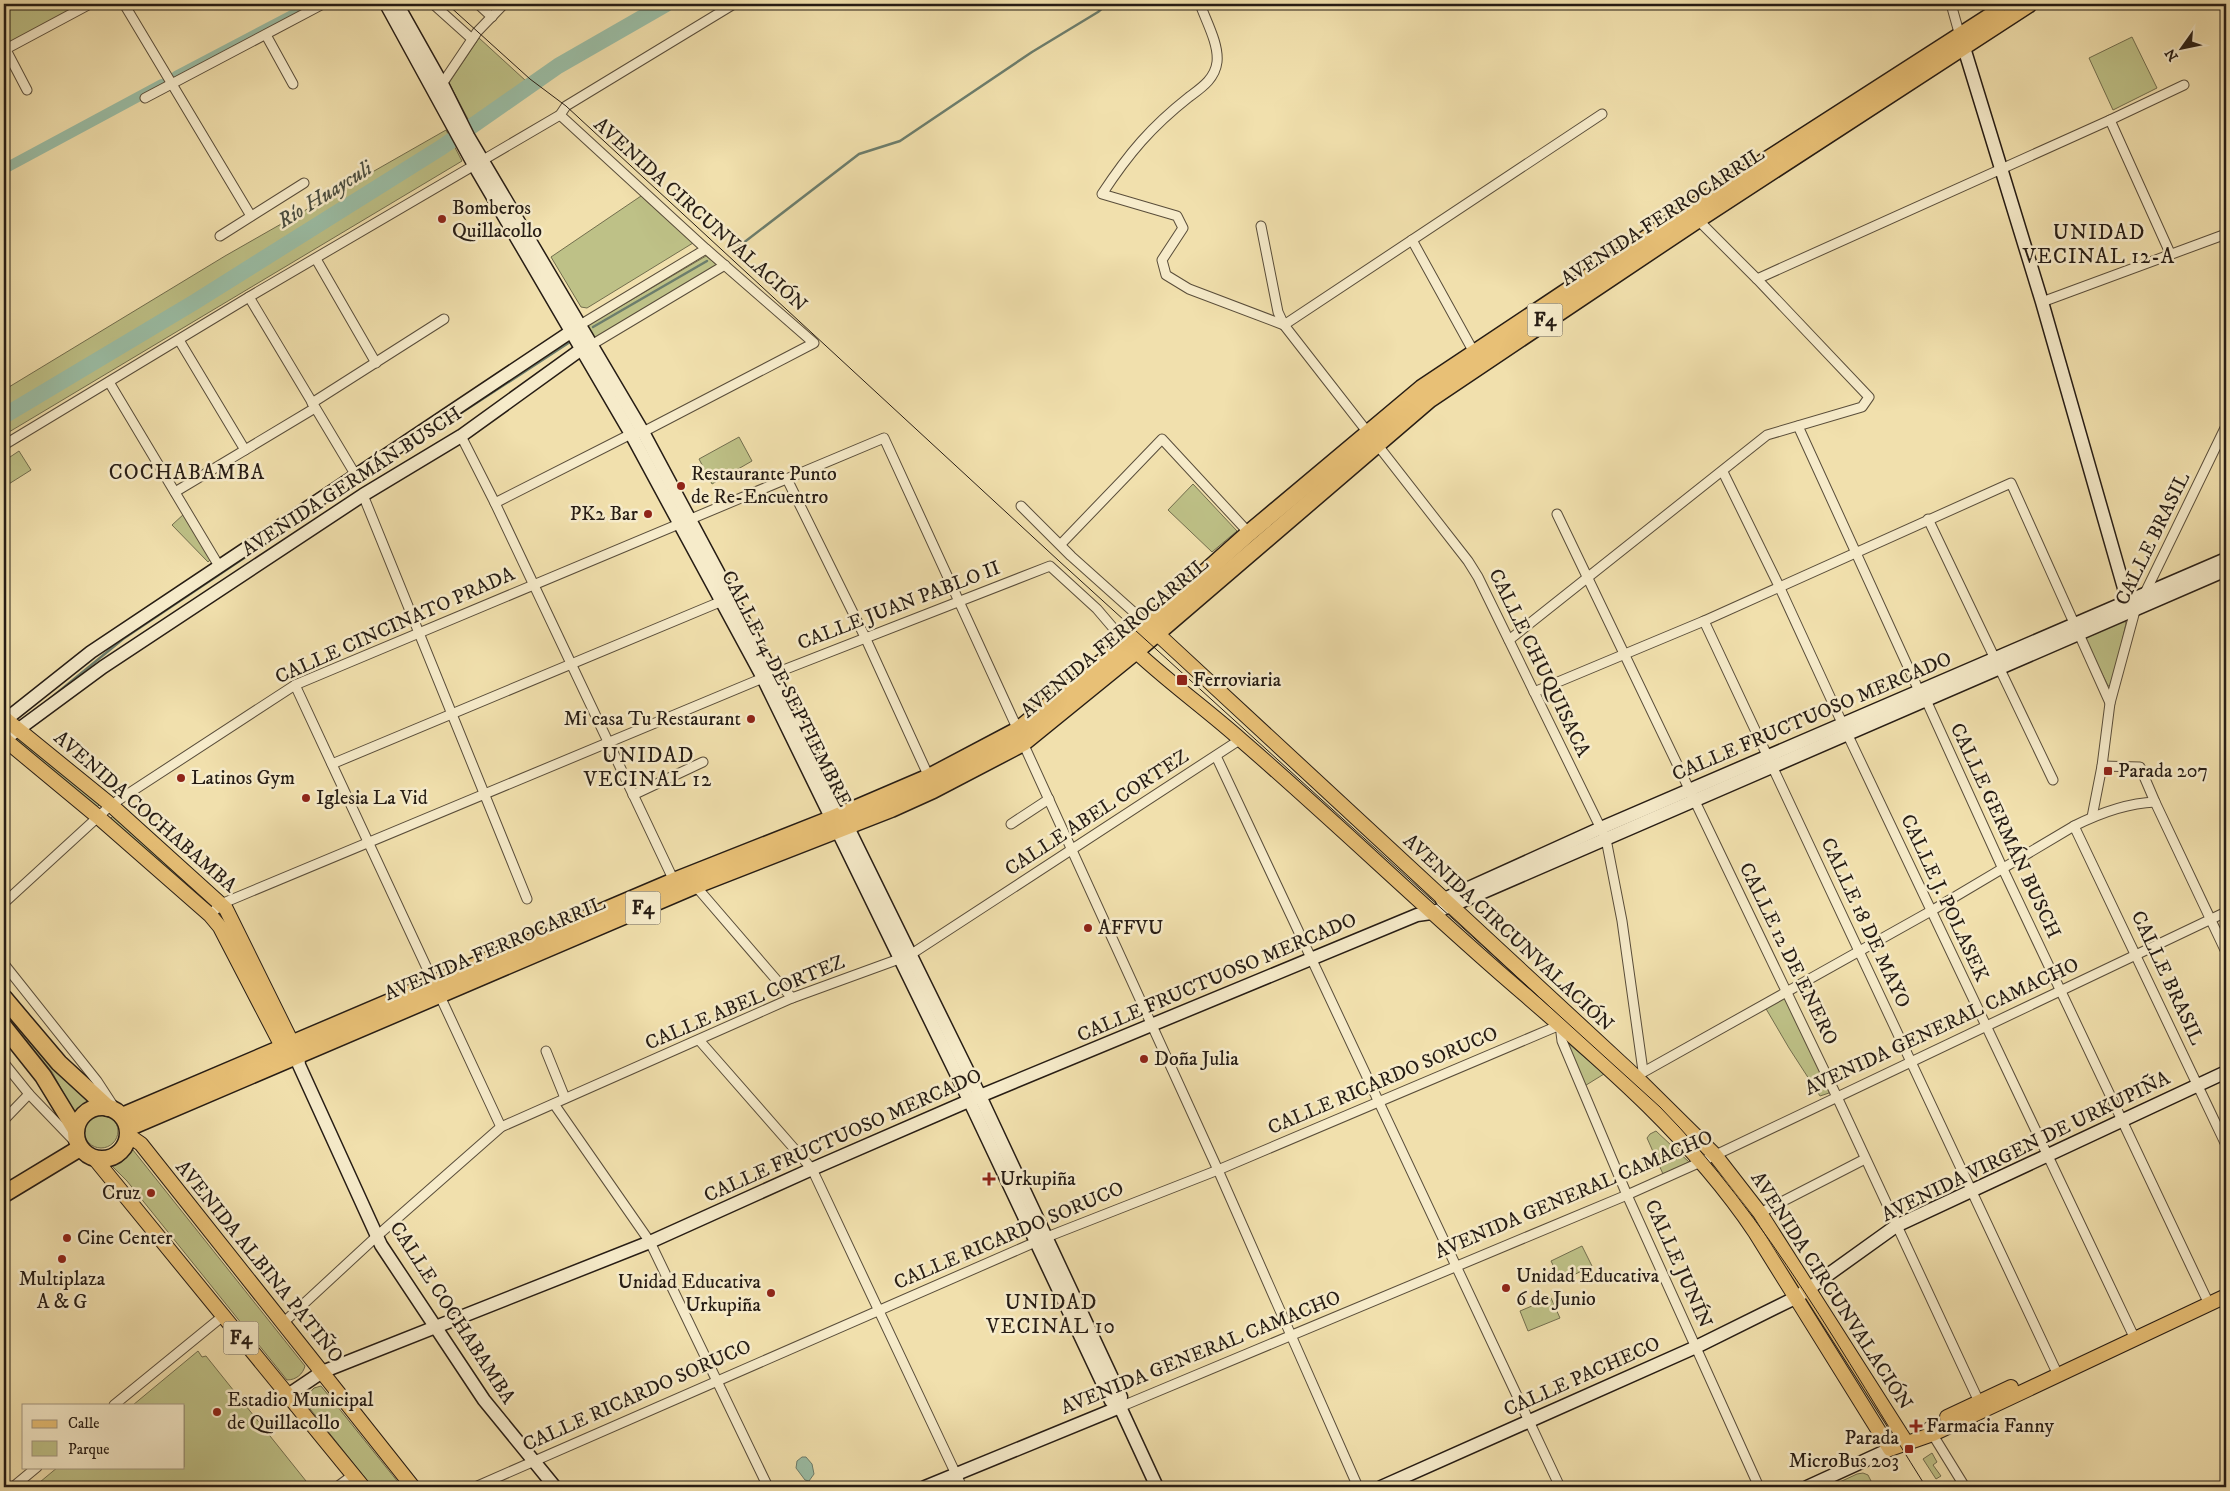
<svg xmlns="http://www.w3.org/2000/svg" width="2230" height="1491" viewBox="0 0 2230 1491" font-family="'IM FELL DW Pica',serif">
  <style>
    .green { fill: #bec187; stroke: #726e4e }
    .water { fill: #9bbea6; stroke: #6c7d6c }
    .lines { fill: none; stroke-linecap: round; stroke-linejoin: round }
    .stream { stroke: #6c7d6c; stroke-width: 2.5 }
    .canal { stroke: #9bbea6; stroke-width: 10 }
    .river { stroke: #9bbea6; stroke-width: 16 }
    .street-casing { stroke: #594d3a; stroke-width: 11 }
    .secondary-casing { stroke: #261c14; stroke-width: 15 }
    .primary-casing { stroke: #261c14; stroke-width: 16 }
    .highway-casing { stroke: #261c14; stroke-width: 19 }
    .street { stroke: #f6ebca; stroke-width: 9 }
    .secondary { stroke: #f6ebca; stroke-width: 12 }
    .primary { stroke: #e8c076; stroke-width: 14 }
    .highway { stroke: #e8c076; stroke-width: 16 }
    .tram { stroke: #261c14; stroke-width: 1 }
    .poi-dot { fill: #8f2418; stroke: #f6ebca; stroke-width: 2 }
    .labels { text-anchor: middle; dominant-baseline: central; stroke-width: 5; stroke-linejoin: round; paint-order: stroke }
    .shield { fill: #f6ebca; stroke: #645a4b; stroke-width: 1 }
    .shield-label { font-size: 19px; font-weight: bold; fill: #261c14 }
    .poi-label { font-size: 20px; fill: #261c14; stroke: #f6ebca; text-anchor: start }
    .street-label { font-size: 20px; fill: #261c14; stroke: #f6ebca }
    .water-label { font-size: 21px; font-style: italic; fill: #494d40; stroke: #f6ebca }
    .neighbourhood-label { font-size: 21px; letter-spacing: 1px; fill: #261c14; stroke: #f6ebca }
  </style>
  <rect width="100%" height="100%" fill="#f1e0ad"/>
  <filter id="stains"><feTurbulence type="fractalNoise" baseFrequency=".004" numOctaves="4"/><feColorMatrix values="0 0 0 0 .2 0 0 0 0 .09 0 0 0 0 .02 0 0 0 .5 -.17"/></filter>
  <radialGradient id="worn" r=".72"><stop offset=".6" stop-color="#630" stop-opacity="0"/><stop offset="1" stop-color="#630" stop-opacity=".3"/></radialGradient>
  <g class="green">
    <polygon points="4,4 81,4 10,45 4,33"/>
    <polygon points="2132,37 2157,88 2113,110 2089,58"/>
    <polygon points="479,38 526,81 469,121 449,83"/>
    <polygon points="446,130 462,161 4,435 4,390 225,256"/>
    <polygon points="641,196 693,243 587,308 581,307 551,257"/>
    <polygon points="706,256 717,265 594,338 587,326"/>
    <polygon points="739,437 752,461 712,484 699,459"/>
    <polygon points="19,451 31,470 4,487 4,461"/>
    <polygon points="1193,484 1237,531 1212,552 1168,510"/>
    <polygon points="185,513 212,558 208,562 172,525"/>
    <polygon points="2124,620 2126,623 2113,685 2108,686 2085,638 2086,636"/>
    <polygon points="20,737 100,804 97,807 16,743 17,738"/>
    <polygon points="113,816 208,901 207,903 205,903 110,819"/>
    <polygon points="1784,996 1830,1088 1829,1093 1820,1096 1789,1048 1765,1007"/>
    <polygon points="4,1009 53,1069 89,1101 74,1112 52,1072 4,1013"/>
    <polygon points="1566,1043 1569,1044 1604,1074 1583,1087"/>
    <circle cx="101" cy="1131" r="17"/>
    <polygon points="1656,1131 1689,1162 1663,1174 1647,1138 1650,1134"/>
    <path d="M133,1150l172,216c-2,8 -9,14 -18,14l-160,-199 -15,-15 12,-6z"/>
    <polygon points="1582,1246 1592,1266 1561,1281 1551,1261"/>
    <polygon points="1551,1298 1560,1318 1528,1331 1520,1311"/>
    <polygon points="198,1351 202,1357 206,1356 310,1486 309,1487 34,1487 58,1467 184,1467 184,1405 133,1405"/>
    <polygon points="321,1386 402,1487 373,1487 366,1479 303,1400 314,1388"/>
    <polygon points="1932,1453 1937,1462 1933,1465 1941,1476 1936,1479 1923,1459"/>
    <polygon points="1863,1473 1868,1475 1874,1487 1829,1487 1857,1474"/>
  </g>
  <polygon class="water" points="802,1457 806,1457 812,1464 814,1474 809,1481 805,1480 796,1468 797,1461"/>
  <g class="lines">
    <g class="stream">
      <polyline points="738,247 859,154 900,141 1032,52 1098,12 1107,4"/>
      <polyline points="593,327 707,261"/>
      <polyline points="389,460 573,340"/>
      <polyline points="46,702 123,639 304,518"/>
    </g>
    <g class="canal">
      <polyline points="176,76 313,4"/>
      <polyline points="4,169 162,84"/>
    </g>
    <polyline class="river" points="4,416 193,303 442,147 558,66 666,4"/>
    <g class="street-casing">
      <g id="street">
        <polyline points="124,4 251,216"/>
        <polyline points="433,4 472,39"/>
        <polyline points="478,4 492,17"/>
        <path d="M1200,4c6,17 19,40 17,58 -2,17 -16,26 -28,35 -38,30 -60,56 -87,97l75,22 6,12 -21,32 4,15 23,14 95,36"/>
        <polyline points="1951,4 1960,36"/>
        <polyline points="266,35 293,84"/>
        <polyline points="4,46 27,90"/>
        <polyline points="6,49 90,4"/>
        <polyline points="438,86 442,84 477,32 504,4"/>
        <polyline points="145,98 323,4"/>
        <polyline points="2110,120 2170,253"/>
        <polyline points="1261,226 1278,312 1284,325 1468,561 1478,577 1606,839 1622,921 1643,1071"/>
        <polyline points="220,236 304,183"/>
        <polyline points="1412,240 1476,356"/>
        <polyline points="316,259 376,363"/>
        <polyline points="1757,279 2110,120 2184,85"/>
        <polyline points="249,297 355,474"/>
        <polyline points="2042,302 2226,234"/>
        <polyline points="580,325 706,249"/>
        <polyline points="1284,325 1602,114"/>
        <polyline points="179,340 245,450"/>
        <polyline points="593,344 725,265"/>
        <polyline points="109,382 219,566"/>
        <polyline points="312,403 444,319"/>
        <polyline points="1798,426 1920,693 1926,700 2002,867 2209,1304"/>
        <polyline points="461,436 495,503 675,883"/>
        <polyline points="4,445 249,297 560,115 566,106 734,4"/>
        <polyline points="1723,472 1779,586 1843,725 2135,1339"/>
        <polyline points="787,479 865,637 929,777"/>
        <polyline points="175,492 315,408"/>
        <polyline points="363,495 527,899"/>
        <polyline points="495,503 631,434 643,432 814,343 706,249 560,115"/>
        <polyline points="1021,506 1071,556 1147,624"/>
        <polyline points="1557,514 1837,1097 1981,1406"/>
        <polyline points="1928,519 2053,780"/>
        <polyline points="1061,544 1162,439 1249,533"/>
        <polyline points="2144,595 2226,426"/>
        <polyline points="1704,621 2058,1375"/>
        <polyline points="1509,640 1767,435 1862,407 1869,397 1757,279 1696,218"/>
        <polyline points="295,685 501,1127"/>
        <polyline points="1534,692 1704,621 2011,483 2110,703"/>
        <polyline points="1023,743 1218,1170 1358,1487"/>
        <polyline points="1216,756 1560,1487"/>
        <polyline points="332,764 727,599"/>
        <polyline points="2102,766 2140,767 2155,802 2226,952"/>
        <polyline points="633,795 703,762"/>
        <polyline points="2092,817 2102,766 2110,703 2136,607"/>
        <polyline points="1011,824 1049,799"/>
        <polyline points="2074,826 2226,1145"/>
        <polyline points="693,883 792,998"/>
        <polyline points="4,903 111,805 295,685 884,438 1018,730"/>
        <polyline points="210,915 221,904 763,678 1050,566 1097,609 1126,643"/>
        <polyline points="4,964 97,1081 112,1104"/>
        <polyline points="699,1040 812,1169 962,1487"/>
        <polyline points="546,1051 565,1098"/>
        <polyline points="4,1063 29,1094 78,1145"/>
        <path d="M1640,1074l291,-163 143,-85c24,-12 54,-23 81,-24"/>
        <polyline points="554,1104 650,1242 768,1487"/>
        <polyline points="4,1120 29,1094"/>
        <polyline points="1760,1213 1865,1159"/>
        <polyline points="283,1323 377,1236 501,1127 792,998 910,955 1241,739"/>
        <polyline points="114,1405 223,1316"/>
        <polyline points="1120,1407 1627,1195 1703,1161 2226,912"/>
        <polyline points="1928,1427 1965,1487"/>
        <polyline points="13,1487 37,1467"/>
        <polyline points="337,1487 353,1475"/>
        <polyline points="475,1487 1047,1237 1218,1170 1560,1025 1562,1041 1627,1195 1759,1487"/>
      </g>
    </g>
    <g class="secondary-casing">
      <g id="secondary">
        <polyline points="386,4 474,165 631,434 763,678 970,1102 1111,1401 1120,1407 1157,1487"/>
        <polyline points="397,4 442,84 468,136 643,432 773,675 980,1096 1121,1397 1120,1407"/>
        <polyline points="1961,38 2042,302 2128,602 2133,607"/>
        <polyline points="4,721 91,652 578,327"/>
        <polyline points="4,740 103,667 363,495 461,436 583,348 590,345"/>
        <polyline points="1442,900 1601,828 2226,559"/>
        <polyline points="298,1056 299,1065 381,1245 484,1400 555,1487"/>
        <polyline points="288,1395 322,1372 650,1242 812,1169 980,1096 1417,915 1431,913 1451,906 2226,570"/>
        <polyline points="925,1487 1120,1407"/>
        <polyline points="1381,1487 1696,1347 1797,1297 1896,1226 2226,1072"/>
        <polyline points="1807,1487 1890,1449"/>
      </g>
    </g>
    <g class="primary-casing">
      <g id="primary">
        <polyline points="1150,627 1636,1077 1715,1155 1760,1213 1906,1442"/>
        <path d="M1129,645c35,34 75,62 112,95 88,76 172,157 260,234 91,79 186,157 254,258l135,217 43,-15 293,-138"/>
        <polyline points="4,718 111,805 226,909 297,1053"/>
        <polyline points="4,739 97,816 210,915 220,927 287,1056"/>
        <polyline points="128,1135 141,1144 413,1487"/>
        <polyline points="95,1159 363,1487"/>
        <polyline points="1947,1417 2011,1387"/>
      </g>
    </g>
    <g class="highway-casing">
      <g id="highway">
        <polyline points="4,998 59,1063 108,1108"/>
        <polyline points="4,1027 43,1076 76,1130"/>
        <circle cx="102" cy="1133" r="26"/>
        <polyline points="122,1116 674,881 831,819 929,777 1018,730 1126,643 1249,533 1422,388 1689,210 1997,12"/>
        <polyline points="128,1128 694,886 891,809 933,790 1023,743 1135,652 1430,399 1697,220 2029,4"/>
        <polyline points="4,1194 80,1148"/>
      </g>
    </g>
    <use href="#street" class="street"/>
    <use href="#secondary" class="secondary"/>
    <use href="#primary" class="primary"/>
    <use href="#highway" class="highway"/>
    <path class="tram" d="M447,4l83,75 36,27 493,455 601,546c109,111 184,250 266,380"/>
  </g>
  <g class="poi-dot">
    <circle cx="442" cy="219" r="5"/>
    <circle cx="681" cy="486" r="5"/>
    <circle cx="648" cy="514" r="5"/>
    <rect x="1176" y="674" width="12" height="12" rx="2.5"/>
    <circle cx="751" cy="719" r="5"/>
    <rect x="2103" y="766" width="10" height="10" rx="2.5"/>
    <circle cx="181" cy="778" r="5"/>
    <circle cx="306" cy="798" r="5"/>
    <circle cx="1088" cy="928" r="5"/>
    <circle cx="1144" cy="1059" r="5"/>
    <path d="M986.5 1171.5h5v5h5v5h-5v5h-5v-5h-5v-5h5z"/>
    <circle cx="151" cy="1193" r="5"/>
    <circle cx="67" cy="1238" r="5"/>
    <circle cx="62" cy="1259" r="5"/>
    <circle cx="1506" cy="1288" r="5"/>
    <circle cx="771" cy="1293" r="5"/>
    <circle cx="217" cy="1412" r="5"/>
    <path d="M1913.5 1418.5h5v5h5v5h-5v5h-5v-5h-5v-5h5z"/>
    <rect x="1904" y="1444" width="10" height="10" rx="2.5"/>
  </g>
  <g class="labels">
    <g class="shield">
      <rect x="1527.5" y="303.5" width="35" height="33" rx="4"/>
      <rect x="625.5" y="891.5" width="35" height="33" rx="4"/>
      <rect x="223.5" y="1321.5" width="35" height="33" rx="4"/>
    </g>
    <g class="shield-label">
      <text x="1545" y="320">F4</text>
      <text x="643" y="908">F4</text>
      <text x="241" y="1338">F4</text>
    </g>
    <g class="poi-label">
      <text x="452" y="208">Bomberos<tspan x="452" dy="23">Quillacollo</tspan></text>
      <text x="691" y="474">Restaurante Punto<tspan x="691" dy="23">de Re-Encuentro</tspan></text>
      <text x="638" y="514" text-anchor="end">PK2 Bar</text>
      <text x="1193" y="680">Ferroviaria</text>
      <text x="741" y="719" text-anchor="end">Mi casa Tu Restaurant</text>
      <text x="2118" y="771">Parada 207</text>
      <text x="191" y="778">Latinos Gym</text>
      <text x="316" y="798">Iglesia La Vid</text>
      <text x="1098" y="928">AFFVU</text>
      <text x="1154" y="1059">Doña Julia</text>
      <text x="1000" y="1179">Urkupiña</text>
      <text x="141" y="1193" text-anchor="end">Cruz</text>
      <text x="77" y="1238">Cine Center</text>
      <text x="1516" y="1276">Unidad Educativa<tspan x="1516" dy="23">6 de Junio</tspan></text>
      <text x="62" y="1279" text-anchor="middle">Multiplaza<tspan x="62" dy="23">A &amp; G</tspan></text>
      <text x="761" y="1282" text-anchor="end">Unidad Educativa<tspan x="761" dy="23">Urkupiña</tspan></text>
      <text x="227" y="1400">Estadio Municipal<tspan x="227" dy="23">de Quillacollo</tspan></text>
      <text x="1926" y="1426">Farmacia Fanny</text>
      <text x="1899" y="1438" text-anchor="end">Parada<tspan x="1899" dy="23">MicroBus 203</tspan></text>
    </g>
    <g class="street-label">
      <text transform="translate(700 215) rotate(42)">AVENIDA CIRCUNVALACIÓN</text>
      <text transform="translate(1663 217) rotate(-33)">AVENIDA FERROCARRIL</text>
      <text transform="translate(352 482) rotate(-33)">AVENIDA GERMÁN BUSCH</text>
      <text transform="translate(2153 539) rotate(-64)">CALLE BRASIL</text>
      <text transform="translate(899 606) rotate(-21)">CALLE JUAN PABLO II</text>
      <text transform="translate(395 626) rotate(-24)">CALLE CINCINATO PRADA</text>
      <text transform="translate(1115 638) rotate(-40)">AVENIDA FERROCARRIL</text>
      <text transform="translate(1539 663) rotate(64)">CALLE CHUQUISACA</text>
      <text transform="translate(786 689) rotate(63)">CALLE 14 DE SEPTIEMBRE</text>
      <text transform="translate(1812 717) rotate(-23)">CALLE FRUCTUOSO MERCADO</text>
      <text transform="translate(145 812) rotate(41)">AVENIDA COCHABAMBA</text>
      <text transform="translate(1097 813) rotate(-33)">CALLE ABEL CORTEZ</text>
      <text transform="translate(2005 831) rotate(65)">CALLE GERMÁN BUSCH</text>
      <text transform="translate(1944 898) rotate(65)">CALLE J. POLASEK</text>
      <text transform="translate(1865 923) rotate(65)">CALLE 18 DE MAYO</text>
      <text transform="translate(1508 933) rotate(43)">AVENIDA CIRCUNVALACIÓN</text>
      <text transform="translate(495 949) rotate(-23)">AVENIDA FERROCARRIL</text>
      <text transform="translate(1788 954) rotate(64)">CALLE 12 DE ENERO</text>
      <text transform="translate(1217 978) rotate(-23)">CALLE FRUCTUOSO MERCADO</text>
      <text transform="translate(2167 978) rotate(65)">CALLE BRASIL</text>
      <text transform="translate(745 1003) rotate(-23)">CALLE ABEL CORTEZ</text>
      <text transform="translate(1942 1027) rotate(-25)">AVENIDA GENERAL CAMACHO</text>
      <text transform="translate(1383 1081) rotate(-23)">CALLE RICARDO SORUCO</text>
      <text transform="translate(843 1136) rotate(-24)">CALLE FRUCTUOSO MERCADO</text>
      <text transform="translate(2026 1147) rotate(-26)">AVENIDA VIRGEN DE URKUPIÑA</text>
      <text transform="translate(1574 1195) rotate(-23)">AVENIDA GENERAL CAMACHO</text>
      <text transform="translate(1009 1236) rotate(-23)">CALLE RICARDO SORUCO</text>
      <text transform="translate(259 1262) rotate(51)">AVENIDA ALBINA PATIÑO</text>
      <text transform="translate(1678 1264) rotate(66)">CALLE JUNÍN</text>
      <text transform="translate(1831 1291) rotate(57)">AVENIDA CIRCUNVALACIÓN</text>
      <text transform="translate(452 1313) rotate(57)">CALLE COCHABAMBA</text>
      <text transform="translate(1201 1353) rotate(-22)">AVENIDA GENERAL CAMACHO</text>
      <text transform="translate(1582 1377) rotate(-24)">CALLE PACHECO</text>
      <text transform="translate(637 1396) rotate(-24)">CALLE RICARDO SORUCO</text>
    </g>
    <g class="water-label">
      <text transform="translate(325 195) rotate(-32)">Río Huayculi</text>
    </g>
    <g class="neighbourhood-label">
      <text x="2099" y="233">UNIDAD<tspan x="2099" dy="24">VECINAL 12-A</tspan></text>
      <text x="187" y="473">COCHABAMBA</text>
      <text x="648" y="756">UNIDAD<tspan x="648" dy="24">VECINAL 12</tspan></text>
      <text x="1051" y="1303">UNIDAD<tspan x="1051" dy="24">VECINAL 10</tspan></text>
    </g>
  </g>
  <rect width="2230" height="1491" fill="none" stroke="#f1e0ad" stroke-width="20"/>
  <rect x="5" y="5" width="2220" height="1481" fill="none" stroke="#261c14" stroke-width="2.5"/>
  <rect x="10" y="10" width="2210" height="1471" fill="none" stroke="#261c14"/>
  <rect x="22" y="1404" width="162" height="65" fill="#f6ebca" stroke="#a39881"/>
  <rect x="32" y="1420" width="25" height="8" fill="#e8c076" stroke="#a39881"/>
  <text x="68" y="1428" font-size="15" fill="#261c14">Calle</text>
  <rect x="32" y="1441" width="25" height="15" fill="#bec187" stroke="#a39881"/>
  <text x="68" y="1454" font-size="15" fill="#261c14">Parque</text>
  <g transform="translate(2182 48) rotate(237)" stroke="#f6ebca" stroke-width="4" paint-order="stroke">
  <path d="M0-4L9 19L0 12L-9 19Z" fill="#261c14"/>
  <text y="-8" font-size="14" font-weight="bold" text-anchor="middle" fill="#261c14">N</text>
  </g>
  <rect width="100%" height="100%" filter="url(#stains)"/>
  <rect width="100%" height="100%" fill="url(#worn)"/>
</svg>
